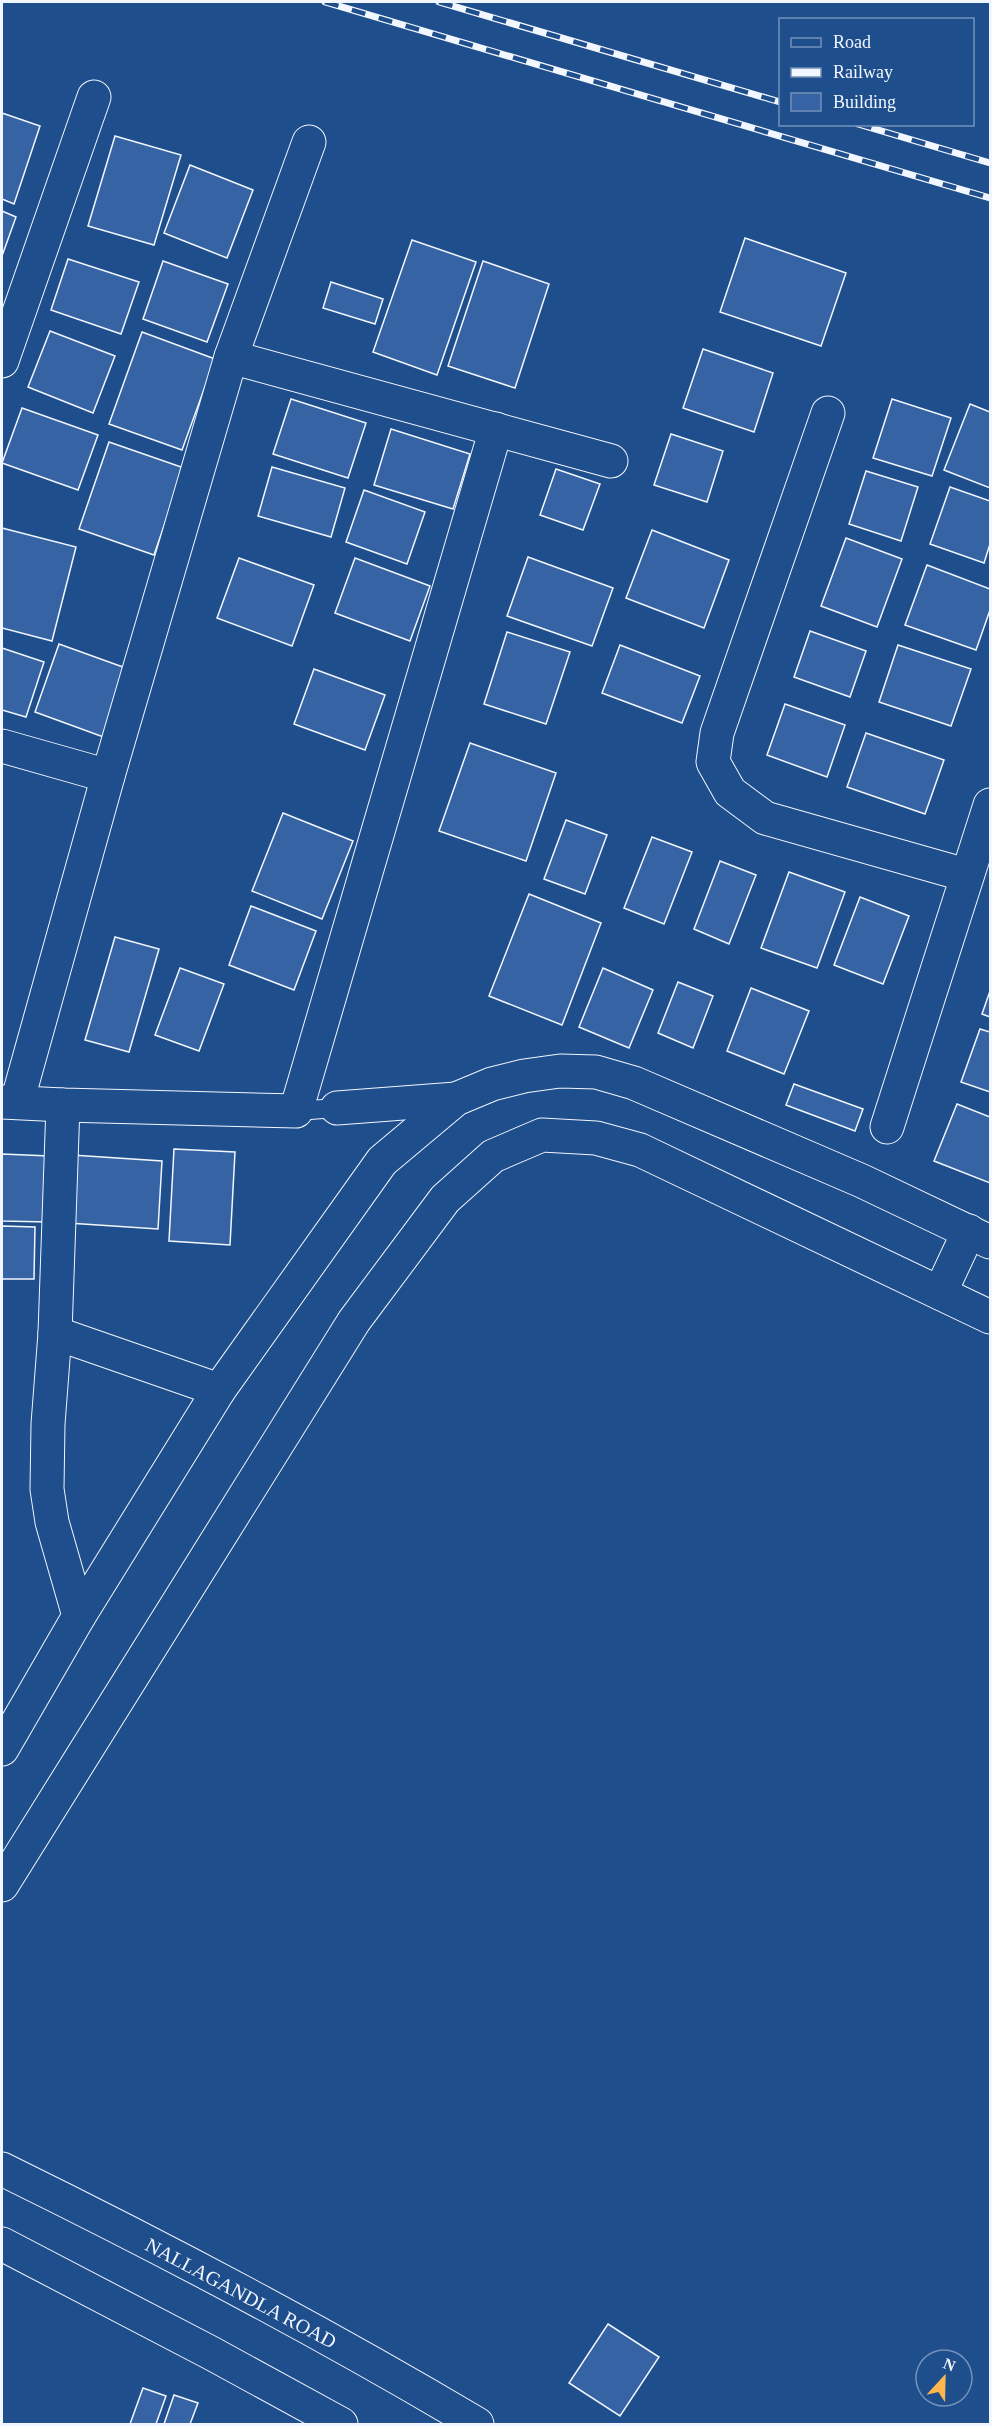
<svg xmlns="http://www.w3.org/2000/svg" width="992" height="2426" viewBox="0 0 992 2426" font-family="'Times New Roman',serif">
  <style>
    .building { fill: #3563a3; stroke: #f2f6ff; stroke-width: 1.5 }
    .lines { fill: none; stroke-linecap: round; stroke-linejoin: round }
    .lane-casing { stroke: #f2f6ff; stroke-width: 20 }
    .street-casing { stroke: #f2f6ff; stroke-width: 35 }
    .secondary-casing { stroke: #f2f6ff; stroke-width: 35 }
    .lane { stroke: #1f4e8c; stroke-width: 18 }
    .street { stroke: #1f4e8c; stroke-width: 33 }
    .secondary { stroke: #1f4e8c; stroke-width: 33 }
    .rail-casing { stroke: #f2f6ff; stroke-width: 7 }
    .rail { stroke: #1f4e8c; stroke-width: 4.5; stroke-dasharray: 14; stroke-linecap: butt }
    .labels { text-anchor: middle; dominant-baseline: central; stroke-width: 4.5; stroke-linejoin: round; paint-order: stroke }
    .street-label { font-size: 20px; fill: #f2f6ff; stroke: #1f4e8c }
  </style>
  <rect width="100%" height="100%" fill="#1f4e8c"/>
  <g class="building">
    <polygon points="2,113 40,126 14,204 2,199"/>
    <polygon points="115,136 181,155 154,245 88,226"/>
    <polygon points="190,165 253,190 227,258 164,233"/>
    <polygon points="2,211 16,217 2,256"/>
    <polygon points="745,238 846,273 821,346 720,312"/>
    <polygon points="412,240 476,262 437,375 373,352"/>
    <polygon points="68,259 139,282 121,334 51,310"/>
    <polygon points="163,261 228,284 207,342 143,319"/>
    <polygon points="483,261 549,284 515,388 448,366"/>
    <polygon points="331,282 383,299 375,324 323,308"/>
    <polygon points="50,331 115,356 93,413 28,387"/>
    <polygon points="142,332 215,359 182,450 109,424"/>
    <polygon points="703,349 773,373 754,432 683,408"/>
    <polygon points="291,399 366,423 348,478 273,454"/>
    <polygon points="892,399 951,418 932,476 873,458"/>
    <polygon points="970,404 990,412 990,488 944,470"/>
    <polygon points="22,408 98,435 78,490 2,463"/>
    <polygon points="391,429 470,454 453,509 374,485"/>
    <polygon points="671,434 723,451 707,502 654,485"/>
    <polygon points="109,442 184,468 154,555 79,529"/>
    <polygon points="272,467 345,488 331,537 258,516"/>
    <polygon points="556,469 600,484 583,530 540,515"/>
    <polygon points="866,471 918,487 901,541 849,524"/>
    <polygon points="950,487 990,501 990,544 984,563 930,544"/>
    <polygon points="364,490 425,512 407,564 346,542"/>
    <polygon points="2,528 76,547 52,641 2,628"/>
    <polygon points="652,530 729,560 704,628 626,598"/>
    <polygon points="846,538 902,559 877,627 821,606"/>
    <polygon points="528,557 613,588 592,646 507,616"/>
    <polygon points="239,558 314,585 292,646 217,618"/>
    <polygon points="355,558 430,586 410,641 335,613"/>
    <polygon points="927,565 990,589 990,610 976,650 905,625"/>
    <polygon points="810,631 866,651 850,697 794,677"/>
    <polygon points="507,632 570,652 546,724 484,704"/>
    <polygon points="59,644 134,671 109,739 35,712"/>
    <polygon points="620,645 700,676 682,723 602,693"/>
    <polygon points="898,645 971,669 951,726 879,702"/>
    <polygon points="2,648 44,662 26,717 2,710"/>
    <polygon points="314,669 385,695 365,750 294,724"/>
    <polygon points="785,704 845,725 827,777 767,755"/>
    <polygon points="866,733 944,760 925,814 847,787"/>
    <polygon points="470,743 556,773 526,861 439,831"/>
    <polygon points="283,813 353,841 322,919 252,891"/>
    <polygon points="566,820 607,835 585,894 544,879"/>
    <polygon points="652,837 692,852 664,924 624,908"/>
    <polygon points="720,861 756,875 729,944 694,929"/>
    <polygon points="789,872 845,892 817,968 761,948"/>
    <polygon points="529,894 601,923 562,1025 489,996"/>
    <polygon points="860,897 909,916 883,984 834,965"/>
    <polygon points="251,906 316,931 294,990 229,965"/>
    <polygon points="115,937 159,949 129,1052 85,1040"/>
    <polygon points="180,968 224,984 199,1051 155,1035"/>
    <polygon points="603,968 653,990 629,1048 579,1027"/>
    <polygon points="678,982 713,996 693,1048 658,1033"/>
    <polygon points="751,988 809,1011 784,1074 727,1051"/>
    <polygon points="990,991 990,1017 982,1014"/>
    <polygon points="980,1029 990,1032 990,1092 961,1082"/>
    <polygon points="794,1084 863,1109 855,1131 786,1105"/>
    <polygon points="957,1104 990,1117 990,1183 934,1161"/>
    <polygon points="174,1149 235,1152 230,1245 169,1241"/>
    <polygon points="2,1154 49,1156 48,1222 2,1221"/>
    <polygon points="72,1155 162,1161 158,1229 68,1223"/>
    <polygon points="2,1226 35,1227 34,1279 2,1279"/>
    <polygon points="608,2324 659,2357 620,2416 569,2383"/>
    <polygon points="143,2388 166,2396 156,2424 130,2424"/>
    <polygon points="174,2395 198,2403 190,2424 164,2424"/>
  </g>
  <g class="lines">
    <g class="lane-casing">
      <polyline id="lane" points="296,1111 337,1108"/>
    </g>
    <g class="street-casing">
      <g id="street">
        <polyline points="231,357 611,461"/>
        <polyline points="2,361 94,97"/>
        <polyline points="828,413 717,733 713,762 730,792 765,818 966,875"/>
        <polyline points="2,746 108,776"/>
        <polyline points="2,1102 63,1105 296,1111 496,429"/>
        <polyline points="17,1102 108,776 231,357 309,142"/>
        <polyline points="63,1105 55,1333 48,1424 47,1489 52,1522 79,1616"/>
        <polyline points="337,1108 456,1099"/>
        <polyline points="887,1127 990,805"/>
        <polyline points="55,1333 219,1390"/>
      </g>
    </g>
    <g class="secondary-casing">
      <g id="secondary">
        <polyline points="940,1293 969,1231"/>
        <polyline points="2,1749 79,1616 219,1390 382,1161 456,1099 492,1084 524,1076 560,1071 596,1072 634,1083 862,1181 990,1242"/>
        <polyline points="2,1885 354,1321 445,1199 493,1156 542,1135 596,1138 640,1150 990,1317"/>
        <path d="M2,2169c161,79 320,163 475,255"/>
        <polyline points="2,2244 211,2353 341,2424"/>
      </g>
    </g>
    <use href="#lane" class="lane"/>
    <use href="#street" class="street"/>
    <use href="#secondary" class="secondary"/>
    <g class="rail-casing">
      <g id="rail">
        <polyline points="325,2 990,198"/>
        <polyline points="439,2 780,102"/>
        <polyline points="858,124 990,163"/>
      </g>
    </g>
    <use href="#rail" class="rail"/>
  </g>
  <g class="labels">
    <g class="street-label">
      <text transform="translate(241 2293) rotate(28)">NALLAGANDLA ROAD</text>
    </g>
  </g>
  <rect width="992" height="2426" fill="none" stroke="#f2f6ff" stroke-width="6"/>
  <rect x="779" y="18" width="195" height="108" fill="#1f4e8c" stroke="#7391ba" stroke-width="1.5"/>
  <rect x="791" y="38" width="30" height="9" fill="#1f4e8c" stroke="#7391ba" stroke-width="1.5"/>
  <text x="833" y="48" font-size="18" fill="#f2f6ff">Road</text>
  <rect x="791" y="68" width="30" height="9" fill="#f2f6ff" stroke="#7391ba" stroke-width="1.5"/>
  <text x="833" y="78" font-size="18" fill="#f2f6ff">Railway</text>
  <rect x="791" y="93" width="30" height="18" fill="#3563a3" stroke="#7391ba" stroke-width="1.5"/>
  <text x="833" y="108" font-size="18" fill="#f2f6ff">Building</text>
  <g transform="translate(944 2378) rotate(22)"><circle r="28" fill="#1f4e8c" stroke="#7391ba" stroke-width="1.5"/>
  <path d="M0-4.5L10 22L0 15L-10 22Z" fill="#ffb74d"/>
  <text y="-9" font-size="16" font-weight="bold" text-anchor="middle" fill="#f2f6ff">N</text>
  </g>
</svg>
